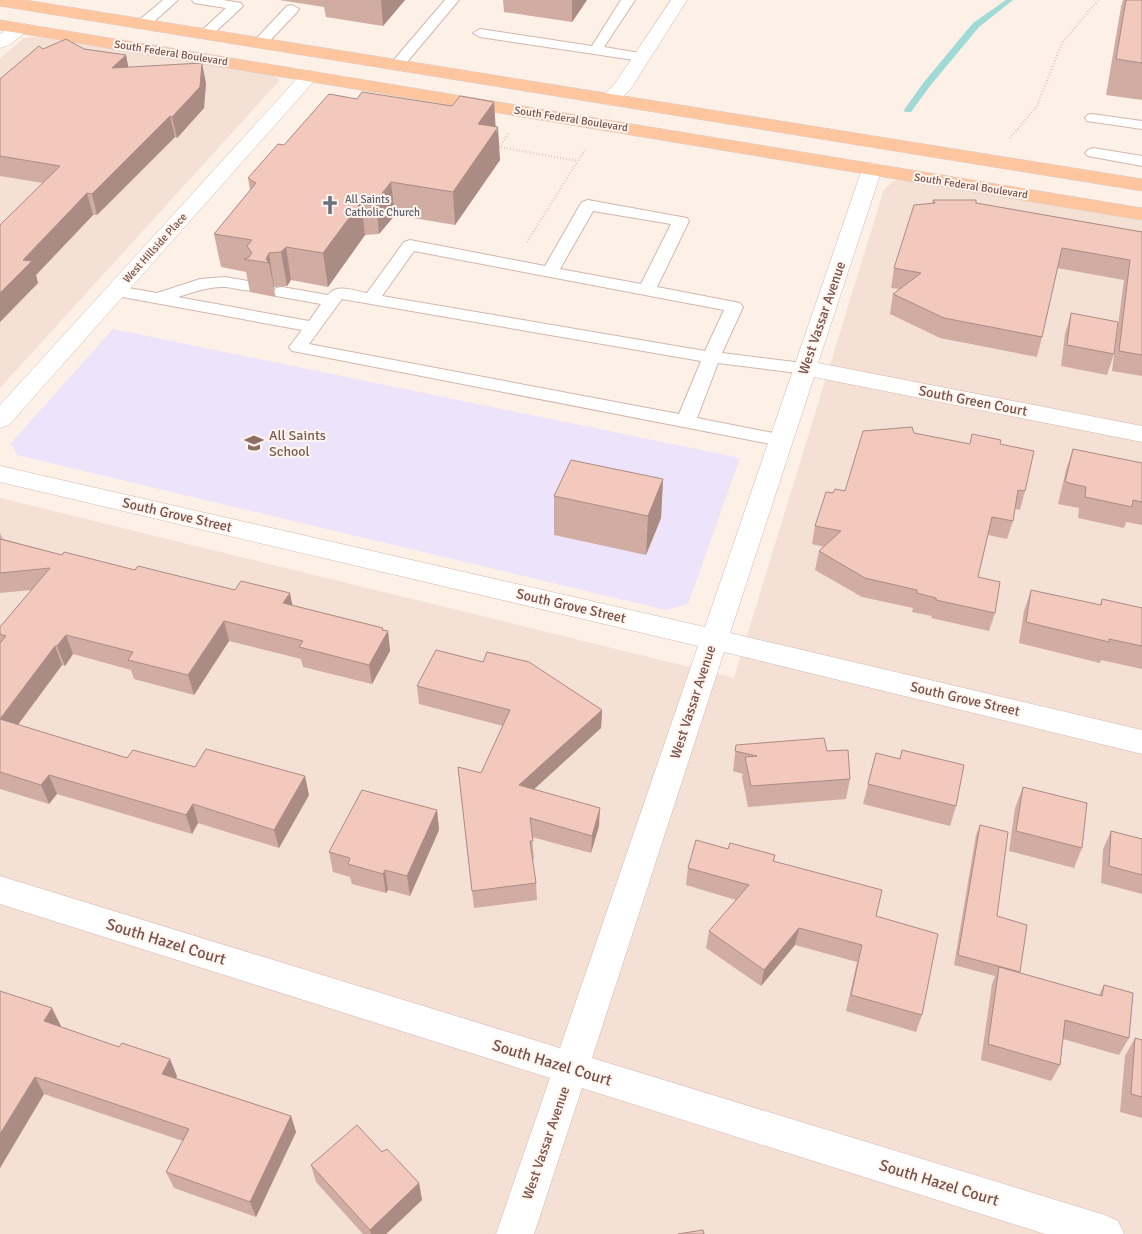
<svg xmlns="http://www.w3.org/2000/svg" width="1142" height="1234" viewBox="0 0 1142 1234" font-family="Signika,sans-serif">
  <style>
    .residential { fill: #f5e0d5 }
    .education { fill: #ede3fa }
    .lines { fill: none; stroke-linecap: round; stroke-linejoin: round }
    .stream { fill: #a0dad7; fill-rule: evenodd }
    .lane-casing { stroke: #d2b7ae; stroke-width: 2 }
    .street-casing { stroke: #d2b7ae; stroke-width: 1 }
    .secondary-casing { stroke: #d5b6ac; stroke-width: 1 }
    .primary-casing { stroke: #d9cecc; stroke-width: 1 }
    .path { stroke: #d9aaa0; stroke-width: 2.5; stroke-dasharray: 0.5 2.5; stroke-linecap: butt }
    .lane { fill: #fff; fill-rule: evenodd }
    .street { fill: #fff; fill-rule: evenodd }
    .secondary { fill: #fff; fill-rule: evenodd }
    .primary { fill: #fdc69e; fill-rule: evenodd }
    .wall { fill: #d1aca3 }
    .shaded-wall { fill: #aa8c84 }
    .building { fill: #f3c8bd; stroke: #aa8c84 }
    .labels { text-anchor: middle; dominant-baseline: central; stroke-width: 4; stroke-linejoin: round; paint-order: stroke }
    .far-street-label { font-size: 11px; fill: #78514a; stroke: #fff5ee }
    .far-worship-label { font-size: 11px; fill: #5b616d; stroke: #fff5ee; text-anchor: start }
    .street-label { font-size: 14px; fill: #78514a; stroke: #fff5ee }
    .education-label { font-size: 14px; fill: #785e54; stroke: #fff5ee; text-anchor: start }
    .near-street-label { font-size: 16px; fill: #78514a; stroke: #fff5ee }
  </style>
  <rect width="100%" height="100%" fill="#fdf0e7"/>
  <g class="residential">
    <polygon points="36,37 270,73 280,80 0,388 0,58 24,38"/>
    <polygon points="905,179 1142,218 1142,1234 0,1234 0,498 734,678 884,189 894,181"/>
  </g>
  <polygon class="education" points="113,329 740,458 688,604 666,610 17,455 11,443"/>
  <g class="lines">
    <polygon class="stream" points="1006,0 1013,0 979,27 930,86 911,112 905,112 904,110 924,82 973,23"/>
    <g class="lane-casing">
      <g id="lane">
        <polygon points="163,0 178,0 148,27 138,27 136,24 138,21"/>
        <polygon points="192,0 223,0 241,3 243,6 210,37 205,38 198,34 226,8 194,3"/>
        <polygon points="445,0 459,0 402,68 392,68 390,65 392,62"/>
        <polygon points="621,0 635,0 604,47 646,54 648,57 646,60 641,61 480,37 473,33 480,29 592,46"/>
        <polygon points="292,5 299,9 297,12 265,46 255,46 253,43 255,40 287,6"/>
        <polygon points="1092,114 1142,121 1142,129 1087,121 1085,118 1087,115"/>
        <polygon points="1093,148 1142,156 1142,166 1088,156 1085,153 1088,150"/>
        <path d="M588,200l99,18 2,3 -32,66 83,16 3,4 -21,46 89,11 3,4 -3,4 -6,2 -87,-11 -21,55 91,18 2,4 -2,4 -7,2 -483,-94 -6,-1 -3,-4 13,-17 -185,-34 -6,-1 -2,-4 2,-4 6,-1 40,7 43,-14 25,-2 29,5 2,4 -2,4c-10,2 -18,-2 -28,-3 -17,-1 -32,5 -48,10l131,24 12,-17 -45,-8 -2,-4 2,-4 6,-1 46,8c9,-12 26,-4 39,-2l37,-51 6,-2 135,26 35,-61 2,-3zM593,211l78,13 -30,60 -81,-15zM414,251l310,59 -19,41 -323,-55zM342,299l29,5 330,57 -22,53 -370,-70z"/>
      </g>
    </g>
    <g class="street-casing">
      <g id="street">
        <polygon points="671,0 687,0 630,90 616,103 609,105 602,103 600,99 616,82"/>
        <polygon points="309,71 315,72 318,76 315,80 9,425 0,428 0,405 303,72"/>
        <polygon points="872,163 879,165 882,169 818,363 1142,426 1142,442 814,377 730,633 1142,730 1142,754 724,652 592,1058 1105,1215 1118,1221 1124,1234 1045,1234 582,1088 534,1234 496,1234 550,1078 0,904 0,876 560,1048 698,646 0,482 0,466 705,627 862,169 865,165"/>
      </g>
    </g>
    <g class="secondary-casing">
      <path id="secondary" d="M19,23l6,1 3,4c-6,8 -18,18 -28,20v-14l13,-10z"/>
    </g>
    <g class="primary-casing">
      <g id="primary">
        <polygon points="0,0 25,0 1142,179 1142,191 0,6"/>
        <polygon points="0,20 1142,208 1142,220 0,30"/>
      </g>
    </g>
    <g class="path">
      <polyline points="508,134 499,147 578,161"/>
      <polyline points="1010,138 1037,106 1062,43 1098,0"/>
      <polyline points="527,242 586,148"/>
    </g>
    <use href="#lane" class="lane"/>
    <use href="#street" class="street"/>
    <use href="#secondary" class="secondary"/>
    <use href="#primary" class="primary"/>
  </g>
  <g class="wall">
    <polygon points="279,0 405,0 383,26 326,17 324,7"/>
    <polygon points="503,0 587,0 572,22 504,12"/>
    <polygon points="1123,0 1142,0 1142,100 1106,95 1121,7"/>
    <polygon points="43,49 84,49 126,55 128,67 206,83 204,108 177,138 175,137 97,215 93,215 36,275 38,283 0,322 43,183 0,176 0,79"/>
    <polygon points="357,99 452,106 494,102 495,127 500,160 455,225 395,215 379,234 365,235 328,287 291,280 287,286 274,287 274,289 275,297 250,292 246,272 221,267 214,234 250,190 248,178 284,145"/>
    <polygon points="933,200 976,203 1142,232 1142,376 1112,371 1124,280 1057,268 1042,337 1037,357 940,338 890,314 893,294 900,289 891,288 894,268 932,203"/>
    <polygon points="1071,313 1114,354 1107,375 1061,366 1065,334"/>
    <polygon points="914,433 969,444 1000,444 1025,491 1020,510 1015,509 1013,521 1007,539 988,535 978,577 995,613 989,631 931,618 932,616 912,612 913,608 862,597 815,570 819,551 824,547 812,544 815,526 833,493 845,491"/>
    <polygon points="1073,449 1142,463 1142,525 1126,522 1124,528 1078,518 1079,508 1058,504 1066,470"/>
    <polygon points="663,479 661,518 646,555 554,535 554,496"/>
    <polygon points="0,533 3,539 62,555 135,570 292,605 383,628 383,630 388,631 390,651 372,684 303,667 301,659 229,641 194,695 134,679 131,670 73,654 65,666 62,665 18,725 127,758 195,767 309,795 279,848 198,823 192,834 57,794 49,804 0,789 0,627 31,590 0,593"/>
    <polygon points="1031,590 1100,605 1102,599 1142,608 1142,669 1101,660 1100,663 1019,643 1024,611"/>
    <polygon points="417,686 602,710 601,728 534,789 599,826 591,853 532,837 534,859 532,859 536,883 537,900 474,908 458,767 481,773 503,726 419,704"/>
    <polygon points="736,745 827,751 850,779 846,799 748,807 742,777 743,774 733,771"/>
    <polygon points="876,753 956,806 950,826 863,804"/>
    <polygon points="1023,787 1082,848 1074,868 1009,851 1015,808"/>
    <polygon points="437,810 439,830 410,896 388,890 386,893 352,884 350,877 333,872 329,852"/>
    <polygon points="980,825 997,916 1020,973 1099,995 1104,985 1129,1038 1119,1055 1063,1039 1060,1065 1051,1081 981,1060 992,984 995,976 954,965 976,835"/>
    <polygon points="1111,831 1142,839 1142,894 1101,883 1103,849"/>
    <polygon points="728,849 775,855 774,861 876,916 922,1015 916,1032 846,1011 857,962 795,945 761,986 706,948 709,931 736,900 686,885 688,868"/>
    <polygon points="0,991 61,1026 61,1027 177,1076 176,1078 291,1116 296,1132 256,1217 174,1188 166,1172 183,1141 44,1094 0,1168"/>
    <polygon points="1135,1038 1142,1040 1142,1118 1120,1112 1125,1056"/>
    <polygon points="382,1152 419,1183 422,1200 386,1234 363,1234 316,1182 311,1165"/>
  </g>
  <g class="shaded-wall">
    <polygon points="381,0 405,0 383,26"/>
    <polygon points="572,0 587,0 572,22"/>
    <polygon points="126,55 130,76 112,68"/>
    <polygon points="202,63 206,83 204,108 177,138 172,117"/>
    <polygon points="494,102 496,132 498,127 500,160 455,225 453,192 478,124"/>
    <polygon points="170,116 175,137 97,215 92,194"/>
    <polygon points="391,182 395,215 379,234 376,201"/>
    <polygon points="87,193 93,215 36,275 38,283 0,322 0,293 23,260"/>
    <polygon points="361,202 365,235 328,287 323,253"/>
    <polygon points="286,247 291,280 287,286 281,252"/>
    <polygon points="269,253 274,287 274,289 269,263 266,259"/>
    <polygon points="663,479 661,518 646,555 648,516"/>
    <polygon points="290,593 294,613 283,603"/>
    <polygon points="224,621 229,641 194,695 188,675"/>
    <polygon points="383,628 384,638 388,631 390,651 372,684 369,665"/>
    <polygon points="66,635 73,654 65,666 57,646"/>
    <polygon points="55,646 62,665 8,738 0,719"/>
    <polygon points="602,710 601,728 520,802 519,785"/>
    <polygon points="49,775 57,794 49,804 41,785"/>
    <polygon points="305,776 309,795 279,848 274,830"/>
    <polygon points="193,804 198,823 192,834 186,815"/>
    <polygon points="600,808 599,826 591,853 592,836"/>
    <polygon points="437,810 439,830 410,896 407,876"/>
    <polygon points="385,870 388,890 386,893 383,874"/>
    <polygon points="799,928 795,945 761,986 764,970"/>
    <polygon points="52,1008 61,1026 54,1039 44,1021"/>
    <polygon points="170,1059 177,1076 169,1091 162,1074"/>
    <polygon points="35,1077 44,1094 0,1168 0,1134"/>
    <polygon points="291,1116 296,1132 256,1217 250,1202"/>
    <polygon points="419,1183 422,1200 386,1234 371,1234 370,1230"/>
  </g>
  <g class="building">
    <polygon points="1126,0 1142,0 1142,63 1116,59"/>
    <polygon points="66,39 84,49 126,55 112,68 202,63 200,87 172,117 170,116 92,194 87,193 23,260 32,261 0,293 0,225 60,166 0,156 0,79 39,46 43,49"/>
    <polygon points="362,92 452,106 460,96 494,102 478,124 498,127 453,192 391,182 376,201 361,202 323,253 286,247 281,252 269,253 266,259 269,263 244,259 249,257 252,253 247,246 252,240 214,234 256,183 248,178 278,144 284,145 329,94 357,99"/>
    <polygon points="933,200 976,200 976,203 1142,232 1142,355 1119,351 1130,260 1062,248 1042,337 944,318 893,294 921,273 894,268 914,205 935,203"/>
    <polygon points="1071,313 1118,322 1114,354 1067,345"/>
    <polygon points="912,427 914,433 970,444 972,434 1001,440 1000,444 1034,451 1025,491 1018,490 1013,521 992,517 978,577 1000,582 995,613 936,600 936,598 917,593 917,590 865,578 819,551 841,531 815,526 826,492 833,493 835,489 845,491 863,431"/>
    <polygon points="1073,449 1142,463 1142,502 1133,500 1132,507 1085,497 1086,487 1065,482"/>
    <polygon points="571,460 663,479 648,516 554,496"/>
    <polygon points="0,539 62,555 64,552 135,570 138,566 235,590 241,581 290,593 283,603 383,628 382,630 388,631 369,665 299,647 303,641 224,621 188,675 128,660 133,652 66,635 57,646 55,646 0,719 0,643 6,636 0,634 0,627 50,568 0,573"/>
    <polygon points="1031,590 1101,605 1102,599 1142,608 1142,646 1109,639 1109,642 1026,622"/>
    <polygon points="436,650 483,662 487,652 529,662 602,710 519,785 600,808 592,836 530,818 533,841 530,841 536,883 472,891 458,767 481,773 510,710 417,686"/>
    <polygon points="0,719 127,758 133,750 195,767 206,749 305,776 274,830 193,804 186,815 49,775 41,785 0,772"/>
    <polygon points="824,738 827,751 848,750 850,779 751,786 745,757 757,756 735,751 736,745"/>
    <polygon points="902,750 964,765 956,806 868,784 876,753 900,759"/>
    <polygon points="1023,787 1087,803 1082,848 1016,831"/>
    <polygon points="362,790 437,810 407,876 385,870 383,874 348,864 350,858 329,852"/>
    <polygon points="980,825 1008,832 997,916 1027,925 1020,972 958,955"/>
    <polygon points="1111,831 1142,839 1142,875 1109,866"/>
    <polygon points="696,840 728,849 730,843 775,855 773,861 882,890 876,916 938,934 922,1015 851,995 862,945 799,928 764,970 709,931 749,885 688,868"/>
    <polygon points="999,967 1102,996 1104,985 1133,993 1129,1038 1065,1020 1060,1065 988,1044"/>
    <polygon points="0,991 52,1008 44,1021 119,1047 122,1043 170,1059 162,1074 291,1116 250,1202 166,1172 189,1129 35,1077 0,1134"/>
    <polygon points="1135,1038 1142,1040 1142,1097 1131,1094"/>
    <polygon points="357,1125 382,1152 387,1149 419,1183 370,1230 311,1165"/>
    <polygon points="703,1230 704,1234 678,1234"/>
  </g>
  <defs>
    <g id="church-bare" transform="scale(1.5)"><path d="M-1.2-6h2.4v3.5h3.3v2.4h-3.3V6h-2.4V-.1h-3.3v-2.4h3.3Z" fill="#6b7280" stroke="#fff5ee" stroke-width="2.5" paint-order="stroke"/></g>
    <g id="school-bare" transform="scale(1.5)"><path d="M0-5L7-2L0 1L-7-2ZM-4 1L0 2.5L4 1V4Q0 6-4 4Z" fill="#8d6e63" stroke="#fff5ee" stroke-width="2.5" paint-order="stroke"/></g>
  </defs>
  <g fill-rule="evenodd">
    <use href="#church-bare" x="330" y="205"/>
    <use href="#school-bare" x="254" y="443"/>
  </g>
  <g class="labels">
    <g class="far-street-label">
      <text transform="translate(171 53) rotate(9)">South Federal Boulevard</text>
      <text transform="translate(571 119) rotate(9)">South Federal Boulevard</text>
      <text transform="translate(971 186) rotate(9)">South Federal Boulevard</text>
      <text transform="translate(155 248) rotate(-48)">West Hillside Place</text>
    </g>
    <g class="far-worship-label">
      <text x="345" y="199">All Saints<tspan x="345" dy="13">Catholic Church</tspan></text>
    </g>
    <g class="street-label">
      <text transform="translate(822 318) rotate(-71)">West Vassar Avenue</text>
      <text transform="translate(973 401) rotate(11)">South Green Court</text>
      <text transform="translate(177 515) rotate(13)">South Grove Street</text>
      <text transform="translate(571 606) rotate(13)">South Grove Street</text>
      <text transform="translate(965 699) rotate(13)">South Grove Street</text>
      <text transform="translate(693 702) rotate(-72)">West Vassar Avenue</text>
      <text transform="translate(546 1143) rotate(-71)">West Vassar Avenue</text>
    </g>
    <g class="education-label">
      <text x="269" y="435">All Saints<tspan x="269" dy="16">School</tspan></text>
    </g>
    <g class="near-street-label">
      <text transform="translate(166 942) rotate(17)">South Hazel Court</text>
      <text transform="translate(552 1063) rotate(17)">South Hazel Court</text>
      <text transform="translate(939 1183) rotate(17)">South Hazel Court</text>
    </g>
  </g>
</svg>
